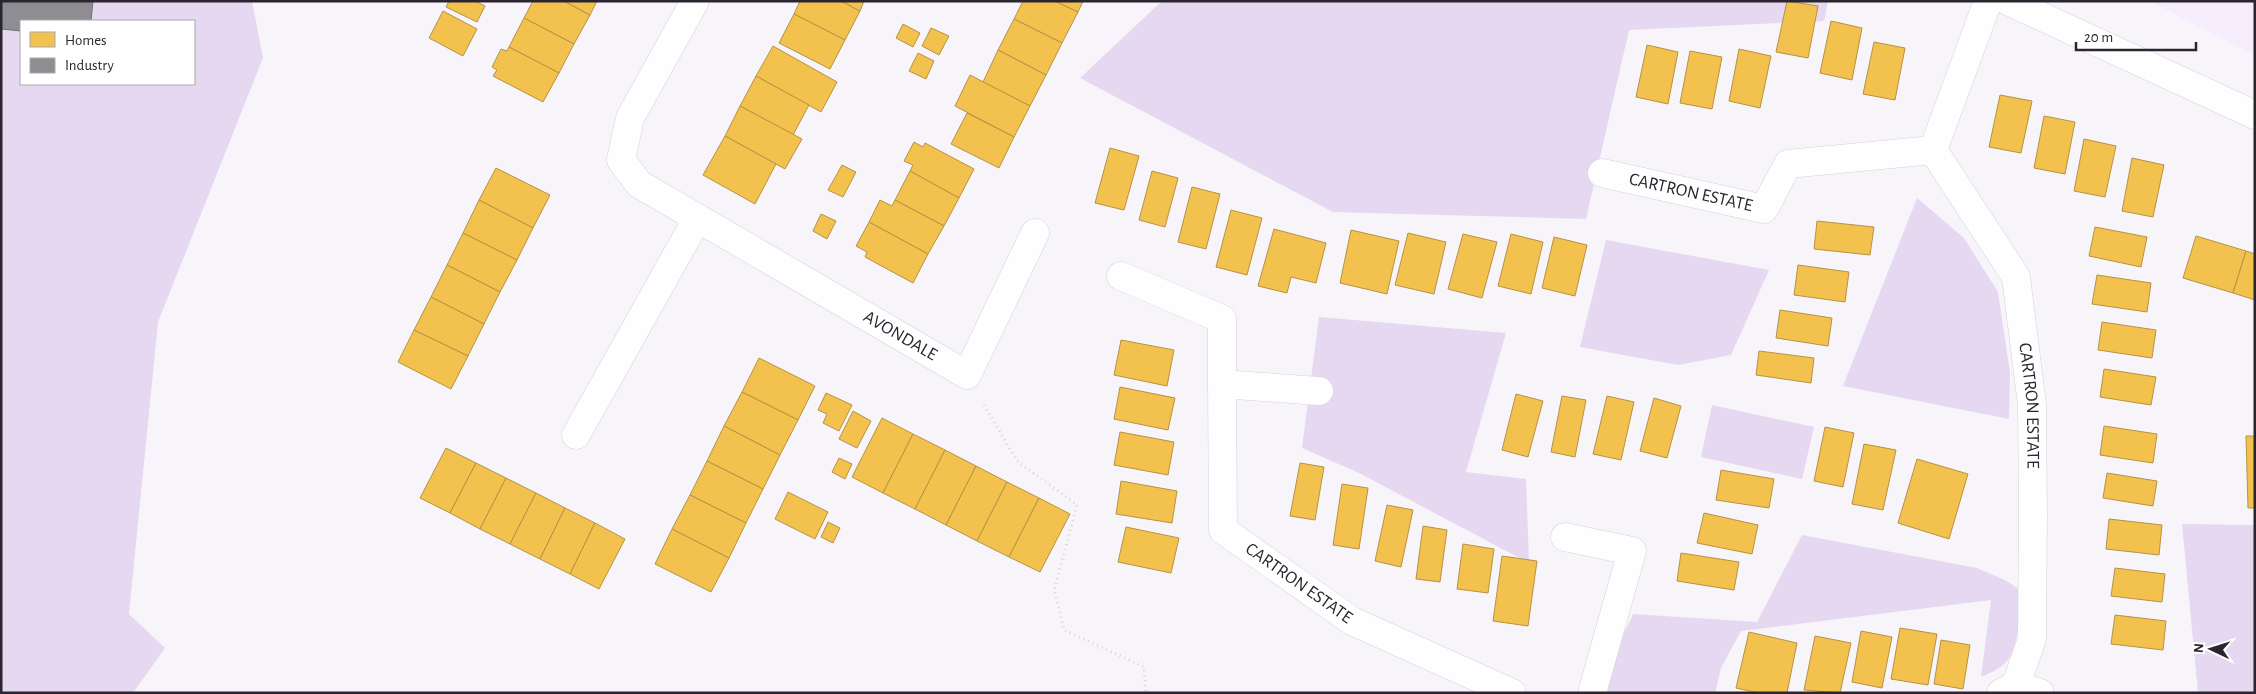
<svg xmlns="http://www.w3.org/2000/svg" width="2256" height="694" viewBox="0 0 2256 694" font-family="'Alegreya Sans',sans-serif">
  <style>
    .built { fill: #f5edfc }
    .green { fill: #e5d8f0 }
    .homes { fill: #f2c14e; stroke: #b69244 }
    .industry { fill: #8d8d92; stroke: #6f6e74 }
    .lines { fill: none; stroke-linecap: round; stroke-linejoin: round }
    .street-casing { stroke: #d5d1d8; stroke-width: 29 }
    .secondary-casing { stroke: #d5d1d8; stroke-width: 29 }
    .path { stroke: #d6d5d7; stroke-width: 3; stroke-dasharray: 1 4; stroke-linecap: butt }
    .street { stroke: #fefefe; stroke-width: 28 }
    .secondary { stroke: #fefefe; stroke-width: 28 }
    .labels { text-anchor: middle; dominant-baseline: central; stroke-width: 5; stroke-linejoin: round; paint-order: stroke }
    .street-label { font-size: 18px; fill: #2a252e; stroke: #fff }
  </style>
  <rect width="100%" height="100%" fill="#f8f5fa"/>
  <polygon class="built" points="2149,1 2255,1 2255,55 2233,44"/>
  <g class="green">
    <polygon points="93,1 252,1 263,58 158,322 129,614 165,648 133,693 1,693 1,29 21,31 21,84 194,84 194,21 91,21"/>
    <polygon points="1162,1 1828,1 1824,21 1629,30 1586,219 1333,212 1080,78"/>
    <polygon points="1917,198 1964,238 1998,292 2010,373 2009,419 1843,386"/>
    <polygon points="1606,240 1769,270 1731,355 1678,365 1580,347"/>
    <polygon points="1319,317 1506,333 1466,472 1526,479 1529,563 1359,473 1302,448"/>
    <polygon points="1712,405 1814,427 1802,479 1701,457"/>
    <polygon points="2182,524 2255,525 2255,693 2198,693"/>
    <path d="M1802,535l175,33 28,12 17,11c-1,16 -4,53 -12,66 -7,11 -18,15 -29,20l10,-77 -250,31 -20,37 -6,25h-107c-5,-27 15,-55 25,-79l124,8z"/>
  </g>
  <g class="homes">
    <polygon points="449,1 475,1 485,6 477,22 446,7"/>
    <polygon points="533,1 564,1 590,15 574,44 524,18"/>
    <polygon points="564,1 597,1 590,15"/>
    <polygon points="800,1 841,1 860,11 845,40 794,14"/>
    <polygon points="841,1 864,1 860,11"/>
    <polygon points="1023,1 1055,1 1078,12 1062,43 1014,19"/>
    <polygon points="1055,1 1083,1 1078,12"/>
    <polygon points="1787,1 1818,6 1808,58 1776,52"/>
    <polygon points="443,11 477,29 463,56 429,38"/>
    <polygon points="794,14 845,40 830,69 779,43"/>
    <polygon points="524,18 574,44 559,73 509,47"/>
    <polygon points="1014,19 1062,43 1046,75 998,50"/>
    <polygon points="1831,21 1862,28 1852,80 1820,73"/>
    <polygon points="903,24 920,33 913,47 896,38"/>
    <polygon points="931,28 949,36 939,55 922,46"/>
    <polygon points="1874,42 1905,48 1895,100 1863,94"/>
    <polygon points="1647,45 1678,52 1668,104 1636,97"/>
    <polygon points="773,46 837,82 821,112 756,76"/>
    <polygon points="509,47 559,73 543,102 493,76 497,70 492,67 501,49 507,51"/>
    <polygon points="1739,49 1771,56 1760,108 1729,101"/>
    <polygon points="998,50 1046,75 1030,106 983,82"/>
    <polygon points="1690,51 1722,57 1712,109 1680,103"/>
    <polygon points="918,53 934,61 926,79 909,71"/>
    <polygon points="970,75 1030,106 1014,137 955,106"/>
    <polygon points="756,76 809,105 793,135 740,106"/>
    <polygon points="2000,95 2032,101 2021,153 1989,147"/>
    <polygon points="740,106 802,139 785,169 725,136"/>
    <polygon points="967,113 1014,137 999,168 951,144"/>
    <polygon points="2044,116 2075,122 2065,174 2034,168"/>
    <polygon points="725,136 776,164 755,204 703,175"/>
    <polygon points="2084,139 2116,146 2105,197 2074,191"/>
    <polygon points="914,142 923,147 925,143 974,169 959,198 910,171 913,165 904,161"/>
    <polygon points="1110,148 1139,156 1124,210 1095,203"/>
    <polygon points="2132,158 2164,165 2153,217 2122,211"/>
    <polygon points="842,165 856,172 843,197 828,190"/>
    <polygon points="496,168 550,195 533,228 479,200"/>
    <polygon points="910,171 959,198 944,226 895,200"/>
    <polygon points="1152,171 1178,178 1165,227 1139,220"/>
    <polygon points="1192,187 1220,194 1206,249 1178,242"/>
    <polygon points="479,200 533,228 517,260 463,233"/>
    <polygon points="880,200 892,206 895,200 944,226 928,254 869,222"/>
    <polygon points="1231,210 1262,218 1247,275 1216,267"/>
    <polygon points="821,214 836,221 827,239 813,231"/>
    <polygon points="1817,221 1874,227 1870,255 1814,249"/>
    <polygon points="869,222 928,254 913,283 865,257 867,252 856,246"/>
    <polygon points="2095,227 2147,237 2141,267 2089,256"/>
    <polygon points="1274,229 1326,243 1316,283 1291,277 1287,293 1258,286"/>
    <polygon points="1351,230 1399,241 1387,294 1340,283"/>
    <polygon points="463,233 517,260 500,292 447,265"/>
    <polygon points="1408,233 1446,242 1434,294 1395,285"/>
    <polygon points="1463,234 1497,242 1482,298 1448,289"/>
    <polygon points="1511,234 1543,242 1531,294 1498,286"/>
    <polygon points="2196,236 2246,251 2233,293 2183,278"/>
    <polygon points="1554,237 1587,245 1575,296 1542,288"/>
    <polygon points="2246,251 2255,254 2255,300 2233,293"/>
    <polygon points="447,265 500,292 484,324 431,297"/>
    <polygon points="1798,265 1849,272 1845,302 1794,295"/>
    <polygon points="2097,275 2151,283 2147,312 2092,304"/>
    <polygon points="431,297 484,324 468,356 414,330"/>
    <polygon points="1780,310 1832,318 1828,346 1776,338"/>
    <polygon points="2102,322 2156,330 2152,358 2098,350"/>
    <polygon points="414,330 468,356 451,389 398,362"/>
    <polygon points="1121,340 1174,350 1167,386 1114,375"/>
    <polygon points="1759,351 1814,358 1811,383 1756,375"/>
    <polygon points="759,358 815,386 798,420 742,392"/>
    <polygon points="2104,369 2156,377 2151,405 2100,397"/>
    <polygon points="1120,387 1175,398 1168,430 1114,419"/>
    <polygon points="742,392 798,420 780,455 724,426"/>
    <polygon points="826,393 852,405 839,431 823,423 827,414 818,410"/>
    <polygon points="1516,394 1543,401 1528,457 1502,450"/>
    <polygon points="1562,396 1586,400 1575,457 1551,452"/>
    <polygon points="1607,396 1634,402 1621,460 1593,454"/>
    <polygon points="1654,398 1681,406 1667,458 1640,451"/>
    <polygon points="853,411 871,421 857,448 839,439"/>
    <polygon points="882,418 913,434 883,493 852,477"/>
    <polygon points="724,426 780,455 763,489 707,461"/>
    <polygon points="2104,426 2157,434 2153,463 2100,455"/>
    <polygon points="1825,427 1854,433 1843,487 1814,481"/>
    <polygon points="1120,432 1174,442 1168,475 1114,465"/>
    <polygon points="913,434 945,450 915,509 883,493"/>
    <polygon points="2246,436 2255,436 2255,508 2248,508"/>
    <polygon points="1864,444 1896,450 1883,510 1852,504"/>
    <polygon points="446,448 476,463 450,513 420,498"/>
    <polygon points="945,450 976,466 946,525 915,509"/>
    <polygon points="839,458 852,464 845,479 832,472"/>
    <polygon points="1917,459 1968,474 1949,539 1898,523"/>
    <polygon points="707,461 763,489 746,523 690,495"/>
    <polygon points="476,463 506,478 480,529 450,513"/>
    <polygon points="1300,463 1324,467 1315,520 1290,516"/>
    <polygon points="976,466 1007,482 977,541 946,525"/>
    <polygon points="1721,470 1774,479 1769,508 1716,500"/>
    <polygon points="2107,473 2157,481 2153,506 2103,498"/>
    <polygon points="506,478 536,493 510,544 480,529"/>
    <polygon points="1121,481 1177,491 1172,523 1116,514"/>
    <polygon points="1007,482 1039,498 1009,557 977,541"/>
    <polygon points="1342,484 1368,488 1359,549 1333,545"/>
    <polygon points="788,492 828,512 815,539 775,519"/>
    <polygon points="536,493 565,508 540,559 510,544"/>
    <polygon points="690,495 746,523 729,558 672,529"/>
    <polygon points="1039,498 1070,514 1040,572 1009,557"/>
    <polygon points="1387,505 1413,510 1401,567 1375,561"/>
    <polygon points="565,508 595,523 570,574 540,559"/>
    <polygon points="1704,513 1758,525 1752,554 1697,543"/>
    <polygon points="2109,519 2162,525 2159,555 2106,549"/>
    <polygon points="828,522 840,528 833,543 821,537"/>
    <polygon points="595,523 625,539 599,589 570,574"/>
    <polygon points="1423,526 1447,530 1440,582 1416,579"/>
    <polygon points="1126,527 1179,538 1171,573 1118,562"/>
    <polygon points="672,529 729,558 711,592 655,564"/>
    <polygon points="1463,544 1494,549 1488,593 1457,589"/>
    <polygon points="1681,553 1739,562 1734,590 1677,581"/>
    <polygon points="1502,556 1537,561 1528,626 1493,621"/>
    <polygon points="2115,568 2165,574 2162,602 2111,596"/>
    <polygon points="2115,615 2166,621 2163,650 2111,644"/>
    <polygon points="1900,628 1937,634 1928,685 1891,679"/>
    <polygon points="1861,631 1892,637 1882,688 1852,682"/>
    <polygon points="1749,632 1797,643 1787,693 1758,693 1736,688"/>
    <polygon points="1815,636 1851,643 1840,693 1804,690"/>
    <polygon points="1941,640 1970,645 1963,689 1934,684"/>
  </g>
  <polygon class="industry" points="1,1 93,1 91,21 21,21 21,31 1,29"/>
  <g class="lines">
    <g class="street-casing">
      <g id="street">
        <path id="s1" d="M695,1l-65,117 -9,42 18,24 328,191 68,-142"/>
        <path id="s2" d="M1988,1l-55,149 83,127 16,128 1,108 -1,126 -16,46 -15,8"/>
        <path id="s3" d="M1602,173l162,36 24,-45 145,-14"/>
        <polyline points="1121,276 1222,319 1222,384"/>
        <path id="s4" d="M1319,391l-97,-7 1,146 129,91 160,72"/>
        <polyline points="576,435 697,219"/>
        <polyline points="1565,537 1632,551 1592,693"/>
        <polyline points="2016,685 2040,693"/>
      </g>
    </g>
    <g class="secondary-casing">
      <polyline id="secondary" points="2008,1 2255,115"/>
    </g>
    <polyline class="path" points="984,405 1017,461 1077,505 1054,590 1064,630 1144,667 1146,693"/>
    <use href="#street" class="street"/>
    <use href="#secondary" class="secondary"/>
  </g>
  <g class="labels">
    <g class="street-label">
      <text stroke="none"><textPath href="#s3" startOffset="91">CARTRON ESTATE</textPath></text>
      <text stroke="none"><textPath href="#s1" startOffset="509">AVONDALE</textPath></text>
      <text stroke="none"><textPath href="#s2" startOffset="440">CARTRON ESTATE</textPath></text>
      <text stroke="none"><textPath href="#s4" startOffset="336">CARTRON ESTATE</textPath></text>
    </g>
  </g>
  <rect width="2256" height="694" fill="none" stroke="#2a252e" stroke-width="5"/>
  <rect x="20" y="20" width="175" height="65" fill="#ffffff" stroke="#aaa8ab"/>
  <rect x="30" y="32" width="25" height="15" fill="#f2c14e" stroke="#aaa8ab"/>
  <text x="65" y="45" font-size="15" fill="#2a252e">Homes</text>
  <rect x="30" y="58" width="25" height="15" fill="#8d8d92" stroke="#aaa8ab"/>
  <text x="65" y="70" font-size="15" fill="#2a252e">Industry</text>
  <g transform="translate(2211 649) rotate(274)" stroke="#ffffff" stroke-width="4" paint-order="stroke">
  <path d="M0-4L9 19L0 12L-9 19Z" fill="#2a252e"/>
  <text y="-8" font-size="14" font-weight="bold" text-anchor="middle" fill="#2a252e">N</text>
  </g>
  <path d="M2076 42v8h120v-8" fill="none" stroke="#2a252e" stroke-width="2.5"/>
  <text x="2084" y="42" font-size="15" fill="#2a252e" stroke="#ffffff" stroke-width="4" paint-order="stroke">20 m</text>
</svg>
